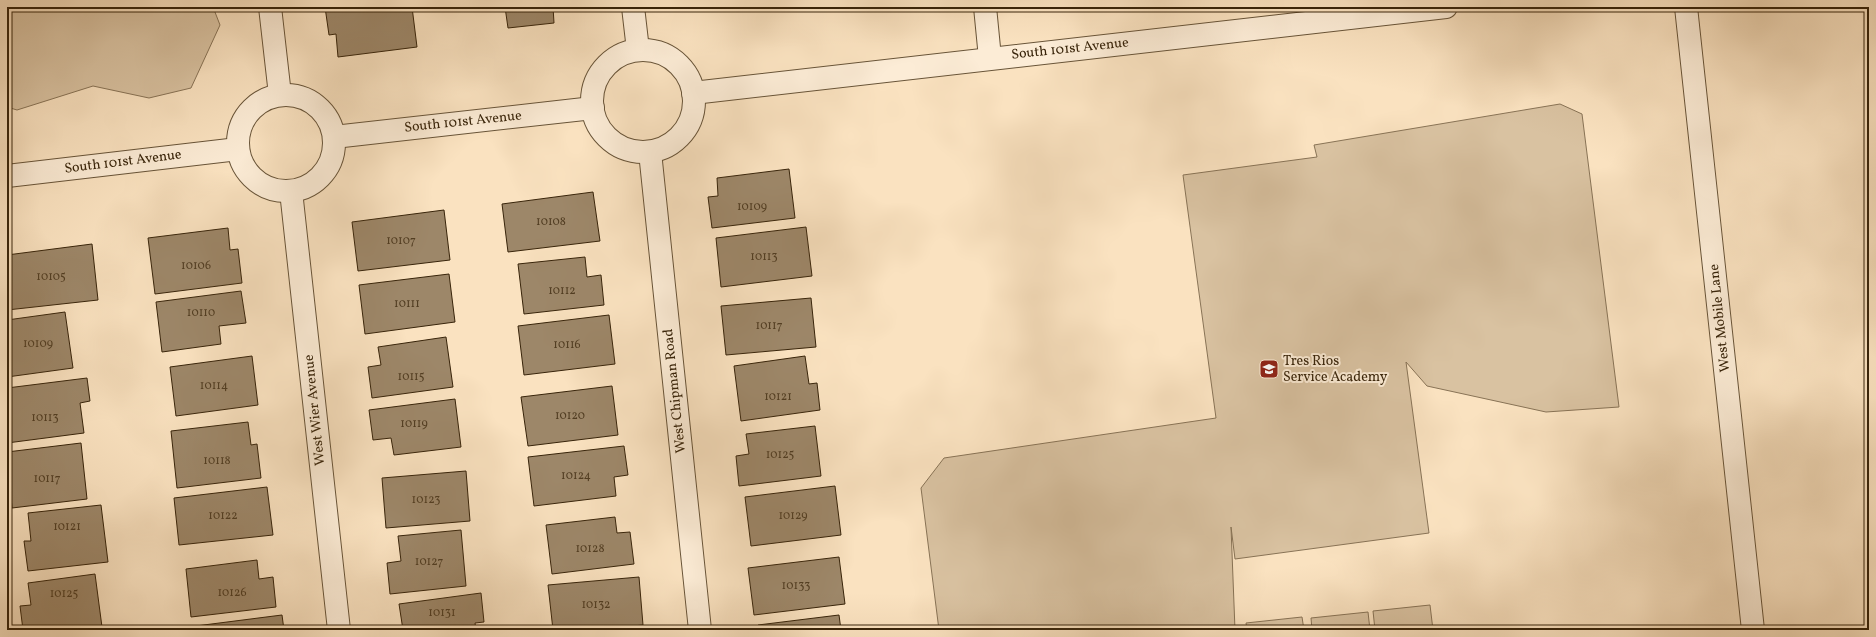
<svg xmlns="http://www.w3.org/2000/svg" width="1876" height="637" viewBox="0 0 1876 637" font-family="Vollkorn,serif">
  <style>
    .green { fill: #d9c2a1; stroke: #887356 }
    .building { fill: #9d8769; stroke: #38240a }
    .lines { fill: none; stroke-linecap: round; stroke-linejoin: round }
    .minor-casing { stroke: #685438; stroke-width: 24 }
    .tertiary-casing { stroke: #685438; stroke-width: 24 }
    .minor { stroke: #fcecd6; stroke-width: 22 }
    .tertiary { stroke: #fcecd6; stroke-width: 22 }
    .labels { text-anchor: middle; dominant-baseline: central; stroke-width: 4; stroke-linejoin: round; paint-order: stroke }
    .number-label { font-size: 12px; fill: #513d22 }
    .street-label { font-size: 14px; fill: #38240a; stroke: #fcecd6 }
    .poi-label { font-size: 14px; fill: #38240a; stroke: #fcecd6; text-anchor: start }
  </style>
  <rect width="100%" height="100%" fill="#fae2c0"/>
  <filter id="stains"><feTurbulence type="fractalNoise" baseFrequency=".005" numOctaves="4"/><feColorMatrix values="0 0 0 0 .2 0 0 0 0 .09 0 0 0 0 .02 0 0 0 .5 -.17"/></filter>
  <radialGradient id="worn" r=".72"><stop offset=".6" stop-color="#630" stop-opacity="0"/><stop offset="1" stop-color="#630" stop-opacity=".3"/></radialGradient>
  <g class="green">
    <polygon points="7,7 213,7 220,25 191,88 149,98 93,86 17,110 7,107"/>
    <polygon points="1560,104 1582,114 1619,407 1546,412 1427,386 1406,362 1429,533 1235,559 1231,527 1235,630 939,630 921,488 944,458 1216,418 1183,175 1317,157 1314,145"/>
    <polygon points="1430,605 1433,630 1375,630 1373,611"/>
    <polygon points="1368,612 1370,630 1312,630 1311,618"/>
    <polygon points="1302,617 1304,630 1247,630 1246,623"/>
  </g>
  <g class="building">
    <polygon points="325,7 412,7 417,47 338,57 336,34 329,35"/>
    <polygon points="505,7 553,7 554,23 508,28"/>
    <polygon points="789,169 795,218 712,228 708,197 718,196 717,178"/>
    <polygon points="593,192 600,241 508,252 502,204"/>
    <polygon points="444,210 450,260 358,271 352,222"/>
    <polygon points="806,227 812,276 721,287 716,238"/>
    <polygon points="228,228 230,250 238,249 242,283 155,294 148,238"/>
    <polygon points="92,244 98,300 7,310 7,255"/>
    <polygon points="585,257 587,277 601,275 604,305 524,314 518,264"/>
    <polygon points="449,274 455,322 365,334 359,285"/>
    <polygon points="241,291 246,323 219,326 221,344 162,352 156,302"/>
    <polygon points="811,298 816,347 726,355 721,306"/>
    <polygon points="65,312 73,368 7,377 7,320"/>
    <polygon points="609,315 615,364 524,375 518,326"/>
    <polygon points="446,337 453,387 372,398 368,367 381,365 378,347"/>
    <polygon points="252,356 258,405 176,416 170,367"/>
    <polygon points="805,356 809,384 817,383 820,410 741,421 734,366"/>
    <polygon points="87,378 90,401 80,403 84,433 7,443 7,388"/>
    <polygon points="612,386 618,435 528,446 521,397"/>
    <polygon points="455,399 461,447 394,455 391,438 373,440 369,410"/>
    <polygon points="248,422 251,445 257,444 261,478 177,488 171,431"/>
    <polygon points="815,426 821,476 739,486 736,456 749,454 746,434"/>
    <polygon points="81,443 87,499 12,508 7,452"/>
    <polygon points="624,446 628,475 614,477 616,496 534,506 528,457"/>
    <polygon points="466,471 470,521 386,528 382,478"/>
    <polygon points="835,486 841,535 751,546 745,497"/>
    <polygon points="267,487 273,535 179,545 174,498"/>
    <polygon points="101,505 108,562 28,571 24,541 31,541 28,513"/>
    <polygon points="615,517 617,533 630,532 634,564 552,574 546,525"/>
    <polygon points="461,530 466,586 390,594 387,563 401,561 398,536"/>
    <polygon points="839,557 845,604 754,615 748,568"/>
    <polygon points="257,560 259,579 273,577 276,607 191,617 186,569"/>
    <polygon points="95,574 102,627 78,630 23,630 20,606 31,605 28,583"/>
    <polygon points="639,577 643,625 591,630 553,630 548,585"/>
    <polygon points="481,593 484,622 475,623 476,630 403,630 399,604"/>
    <polygon points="282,615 284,630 189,630 188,627"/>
    <polygon points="839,615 841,630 758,630 758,625"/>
  </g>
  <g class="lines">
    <g class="minor-casing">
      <g id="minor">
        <polyline points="270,7 280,95"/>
        <polyline points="633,7 638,50"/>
        <polyline points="985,7 990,58"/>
        <circle cx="643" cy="101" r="51"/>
        <polyline points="693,93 1446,7"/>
        <circle cx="286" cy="143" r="48"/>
        <polyline points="334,137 593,108"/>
        <polyline points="650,152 700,630"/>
        <polyline points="7,176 238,149"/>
        <polyline points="291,191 339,630"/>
      </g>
    </g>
    <g class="tertiary-casing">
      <polyline id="tertiary" points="1686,7 1753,630"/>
    </g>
    <use href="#minor" class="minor"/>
    <use href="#tertiary" class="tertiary"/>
  </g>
  <defs>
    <g id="school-square" transform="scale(1)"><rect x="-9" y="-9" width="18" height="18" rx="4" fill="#8f2418" stroke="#fcecd6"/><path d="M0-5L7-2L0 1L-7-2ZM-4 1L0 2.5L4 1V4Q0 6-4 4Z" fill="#fff"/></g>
  </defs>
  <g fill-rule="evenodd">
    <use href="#school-square" x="1269" y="369"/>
  </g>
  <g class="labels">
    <g class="number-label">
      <text x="752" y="207">10109</text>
      <text x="551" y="222">10108</text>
      <text x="401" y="241">10107</text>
      <text x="764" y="257">10113</text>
      <text x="196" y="266">10106</text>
      <text x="51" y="277">10105</text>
      <text x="562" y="291">10112</text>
      <text x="407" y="304">10111</text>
      <text x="201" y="313">10110</text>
      <text x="769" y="326">10117</text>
      <text x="38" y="344">10109</text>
      <text x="567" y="345">10116</text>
      <text x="411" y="377">10115</text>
      <text x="214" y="386">10114</text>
      <text x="778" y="397">10121</text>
      <text x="570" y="416">10120</text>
      <text x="45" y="418">10113</text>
      <text x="414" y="424">10119</text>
      <text x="780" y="455">10125</text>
      <text x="217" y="461">10118</text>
      <text x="576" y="476">10124</text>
      <text x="47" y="479">10117</text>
      <text x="426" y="500">10123</text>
      <text x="223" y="516">10122</text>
      <text x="793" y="516">10129</text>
      <text x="67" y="527">10121</text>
      <text x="590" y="549">10128</text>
      <text x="429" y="562">10127</text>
      <text x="796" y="586">10133</text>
      <text x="232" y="593">10126</text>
      <text x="64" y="594">10125</text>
      <text x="596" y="605">10132</text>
      <text x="442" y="613">10131</text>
    </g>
    <g class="street-label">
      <text transform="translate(1070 49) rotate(-6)">South 101st Avenue</text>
      <text transform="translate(463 122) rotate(-6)">South 101st Avenue</text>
      <text transform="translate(123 162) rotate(-7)">South 101st Avenue</text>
      <text transform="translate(1720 318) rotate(-96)">West Mobile Lane</text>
      <text transform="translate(675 391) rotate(-96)">West Chipman Road</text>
      <text transform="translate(315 410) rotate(-96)">West Wier Avenue</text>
    </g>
    <g class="poi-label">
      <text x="1283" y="361">Tres Rios<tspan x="1283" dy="16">Service Academy</tspan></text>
    </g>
  </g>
  <rect width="1876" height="637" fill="none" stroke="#fae2c0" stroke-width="24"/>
  <rect x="8" y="8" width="1860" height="621" fill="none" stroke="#38240a" stroke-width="2"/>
  <rect x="12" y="12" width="1852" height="613" fill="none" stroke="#38240a"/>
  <rect width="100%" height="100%" filter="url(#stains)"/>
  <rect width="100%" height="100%" fill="url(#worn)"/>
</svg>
